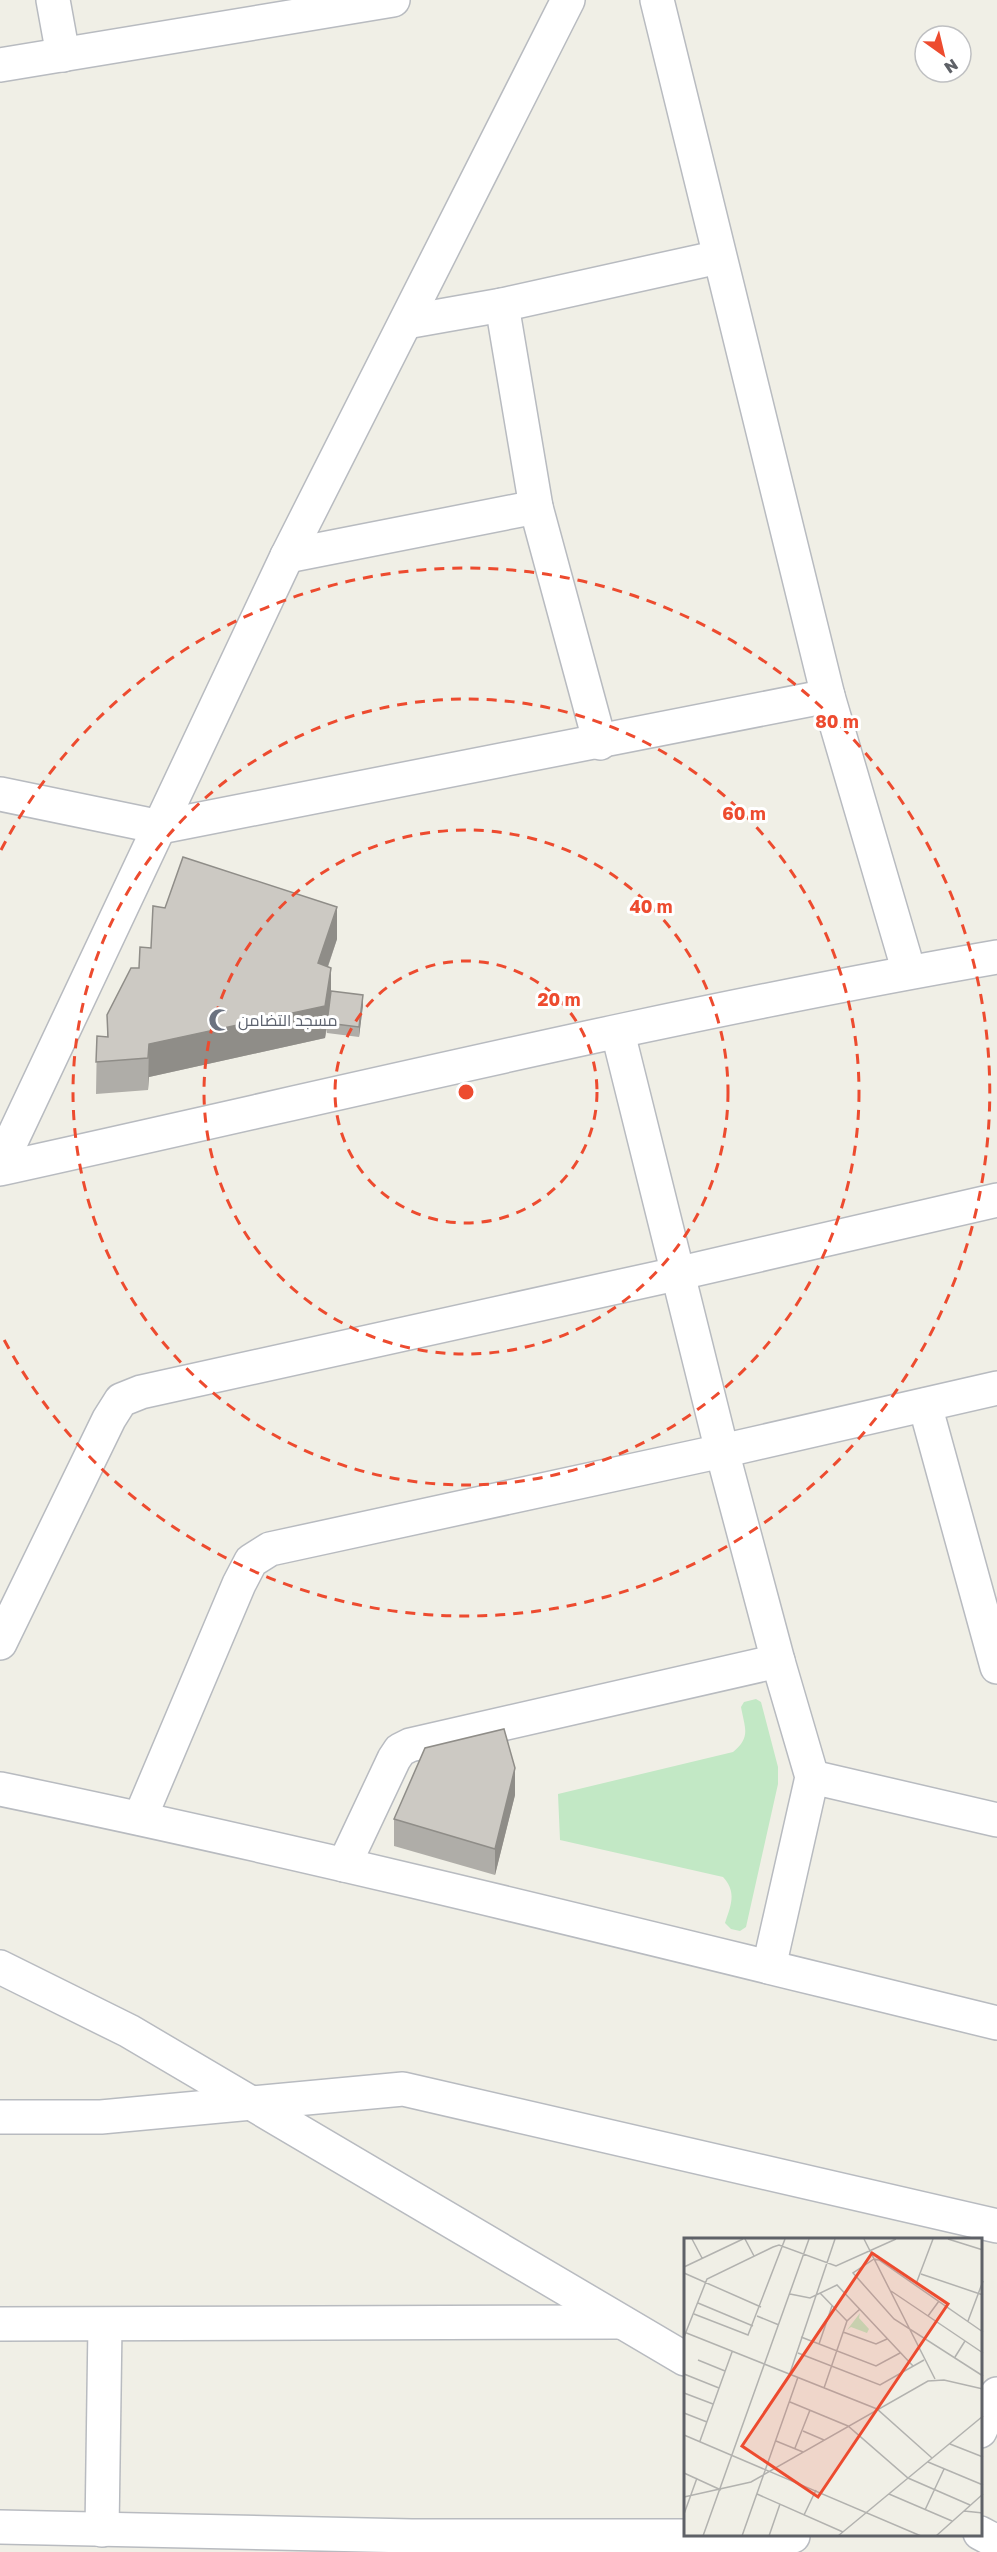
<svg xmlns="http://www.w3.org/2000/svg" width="997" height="2552" viewBox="0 0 997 2552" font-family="'Golos Text',Cairo,sans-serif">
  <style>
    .green { fill: #c2e8c5 }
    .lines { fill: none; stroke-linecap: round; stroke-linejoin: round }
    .minor-casing { stroke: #b8bbc0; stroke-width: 36 }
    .minor { stroke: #fff; stroke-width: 33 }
    .wall { fill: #afada8 }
    .shaded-wall { fill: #8f8d88 }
    .building { fill: #ccc9c3; stroke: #8f8d88; stroke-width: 1.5 }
    .ring { fill: none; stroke: #ed4b2f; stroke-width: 3; stroke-dasharray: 10 8 }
    .labels { text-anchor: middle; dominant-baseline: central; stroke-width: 6; stroke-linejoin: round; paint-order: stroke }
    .worship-label { font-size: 16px; fill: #5b616d; stroke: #fff; text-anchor: start }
    .inset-road { fill: none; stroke: #b2b2af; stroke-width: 1.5 }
    .view { fill: #ed4b2f; fill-opacity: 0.15; stroke: #ed4b2f; stroke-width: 3 }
    .inset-edge { fill: none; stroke: #5e6167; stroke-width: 3 }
    .centre { fill: #ed4b2f; stroke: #fff; stroke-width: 3 }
    .ring-label { font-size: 18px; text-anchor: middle; font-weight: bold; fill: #ed4b2f; stroke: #fff; stroke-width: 6; stroke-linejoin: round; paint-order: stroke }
  </style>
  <rect width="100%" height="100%" fill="#f0efe6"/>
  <path class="green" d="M756,1699l5,3 17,65v17l-32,143 -6,4 -9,-2 -6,-6c6,-18 12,-31 -2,-46l-163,-37 -2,-46 175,-42c18,-15 12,-23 8,-45l3,-5z"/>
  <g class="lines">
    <g class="minor-casing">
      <g id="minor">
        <polyline points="53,0 63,55"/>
        <polyline points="657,0 828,696 909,972"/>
        <polyline points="0,65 393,0"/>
        <polyline points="502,305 536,507 600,743"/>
        <polyline points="406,322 502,305 719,257"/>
        <polyline points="287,556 536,507"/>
        <polyline points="0,794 160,827 828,696"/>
        <polyline points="618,1033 722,1451 778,1661 812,1777 769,1967"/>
        <polyline points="0,1165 287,556 568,0"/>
        <path d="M0,1169c332,-73 663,-154 997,-212"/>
        <polyline points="925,1405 997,1667"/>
        <polyline points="0,1643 109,1419 121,1400 141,1392 676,1274 997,1200"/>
        <polyline points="812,1777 997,1820"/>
        <path d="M0,1789c334,69 665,153 997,234"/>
        <polyline points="140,1818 239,1584 251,1561 270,1549 722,1451 997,1388"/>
        <polyline points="344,1865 394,1759 400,1750 410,1745 778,1661"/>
        <polyline points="0,1967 129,2031 685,2359"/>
        <polyline points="0,2117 101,2117 403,2089 997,2226"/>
        <polyline points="0,2324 620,2322"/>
        <polyline points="980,2431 997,2394"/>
        <polyline points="0,2527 412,2536 793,2536"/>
        <polyline points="102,2530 105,2325"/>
        <polyline points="980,2533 997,2542"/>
      </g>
    </g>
    <use href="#minor" class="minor"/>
  </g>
  <g class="wall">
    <polygon points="337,939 328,967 331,991 363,1005 359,1037 327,1033 327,1029 325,1038 149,1077 148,1090 96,1094 97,1036 107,1037 107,1015 139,968 151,948"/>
    <polygon points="515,1795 495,1875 394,1846 394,1819"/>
  </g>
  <g class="shaded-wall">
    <polygon points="337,907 337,939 318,995 318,963"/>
    <polygon points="331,968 331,1001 327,1023 325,1038 149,1077 148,1090 149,1044"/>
    <polygon points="363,995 363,1005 359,1037 359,1027"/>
    <polygon points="515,1768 515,1795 495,1875 495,1849"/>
  </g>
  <g class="building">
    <polygon points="183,857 337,907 318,963 331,968 325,1006 149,1044 148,1058 96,1062 97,1036 108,1037 107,1015 131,968 139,968 140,947 151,948 153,906 165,908"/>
    <polygon points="331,991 363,995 359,1027 327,1023"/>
    <polygon points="504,1729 515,1768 495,1849 394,1819 425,1748"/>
  </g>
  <g class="ring">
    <circle cx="466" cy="1092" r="131"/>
    <circle cx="466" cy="1092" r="262"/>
    <circle cx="466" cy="1092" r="393"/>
    <path d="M1 850A524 524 0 1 1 1 1334"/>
  </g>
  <defs>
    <g id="mosque-bare" transform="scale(1.8)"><path d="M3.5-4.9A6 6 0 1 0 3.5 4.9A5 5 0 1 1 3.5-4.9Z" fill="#6b7280" stroke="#fff" stroke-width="2.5" paint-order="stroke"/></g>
  </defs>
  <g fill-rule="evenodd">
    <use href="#mosque-bare" x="220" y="1020"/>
  </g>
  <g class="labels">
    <g class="worship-label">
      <text x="238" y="1020">مسجد التضامن</text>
    </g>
  </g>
  <g transform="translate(684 2238)">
    <rect width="298" height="298" fill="#f0efe6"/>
    <path d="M176,75l-1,5 10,11 -2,4 -16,-6 -4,3z" fill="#c2e8c5"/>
    <path class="inset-road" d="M8,1l10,19M61,1l9,17M180,1l71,140M264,1l35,11M0,29l59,-28M0,35l77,34M237,36l62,21M232,46l17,-45M207,53l92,62M136,55l27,28M106,56l20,4 27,-13 76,81M14,65l55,23M10,76l54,21 37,-96M73,78l22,9M244,78l11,-15M284,83l15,-40M0,94l193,77 55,49M159,94l33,12 11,-5M299,94l-104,-72 -5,-1 -21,14 41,46 89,57M0,99l23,-58 66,-32 6,-2 57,21 60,-27M117,99l75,29 24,-13M135,106l13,-38M114,115l82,32 44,-25M271,119l10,-16M14,122l27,11M106,135l45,-134M0,136l35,14M140,150l23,-67 13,-12M0,155l29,11M106,164l58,24 60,52 62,27M0,175l23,9M119,193l21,9M0,197l237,101M16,203l32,-89M92,203l27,11M266,206l33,13M111,210l15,-38M244,224l55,23M0,235l37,17M73,256l86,38M205,256l63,27M0,259l67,-15 177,-101 16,-1 39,9M241,272l19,-41M280,273l19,2M0,276l13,-36M120,277l12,-25M19,298l106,-297M58,298l56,-159M85,298l11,-32M154,298l145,-120M252,298l47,-42"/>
    <path class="view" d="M188,15l76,51 -130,193 -76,-51z"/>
    <rect width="298" height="298" class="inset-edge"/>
  </g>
  <circle cx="466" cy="1092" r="9" class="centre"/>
  <g class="ring-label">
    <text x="837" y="728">80 m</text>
    <text x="744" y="820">60 m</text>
    <text x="651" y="913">40 m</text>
    <text x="559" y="1006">20 m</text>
  </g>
  <g transform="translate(943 54) rotate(146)"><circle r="28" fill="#ffffff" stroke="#bfc0c2" stroke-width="1.5"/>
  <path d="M0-4.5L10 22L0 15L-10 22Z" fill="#ed4b2f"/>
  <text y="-9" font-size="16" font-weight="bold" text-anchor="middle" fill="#5e6167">N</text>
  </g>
</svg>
